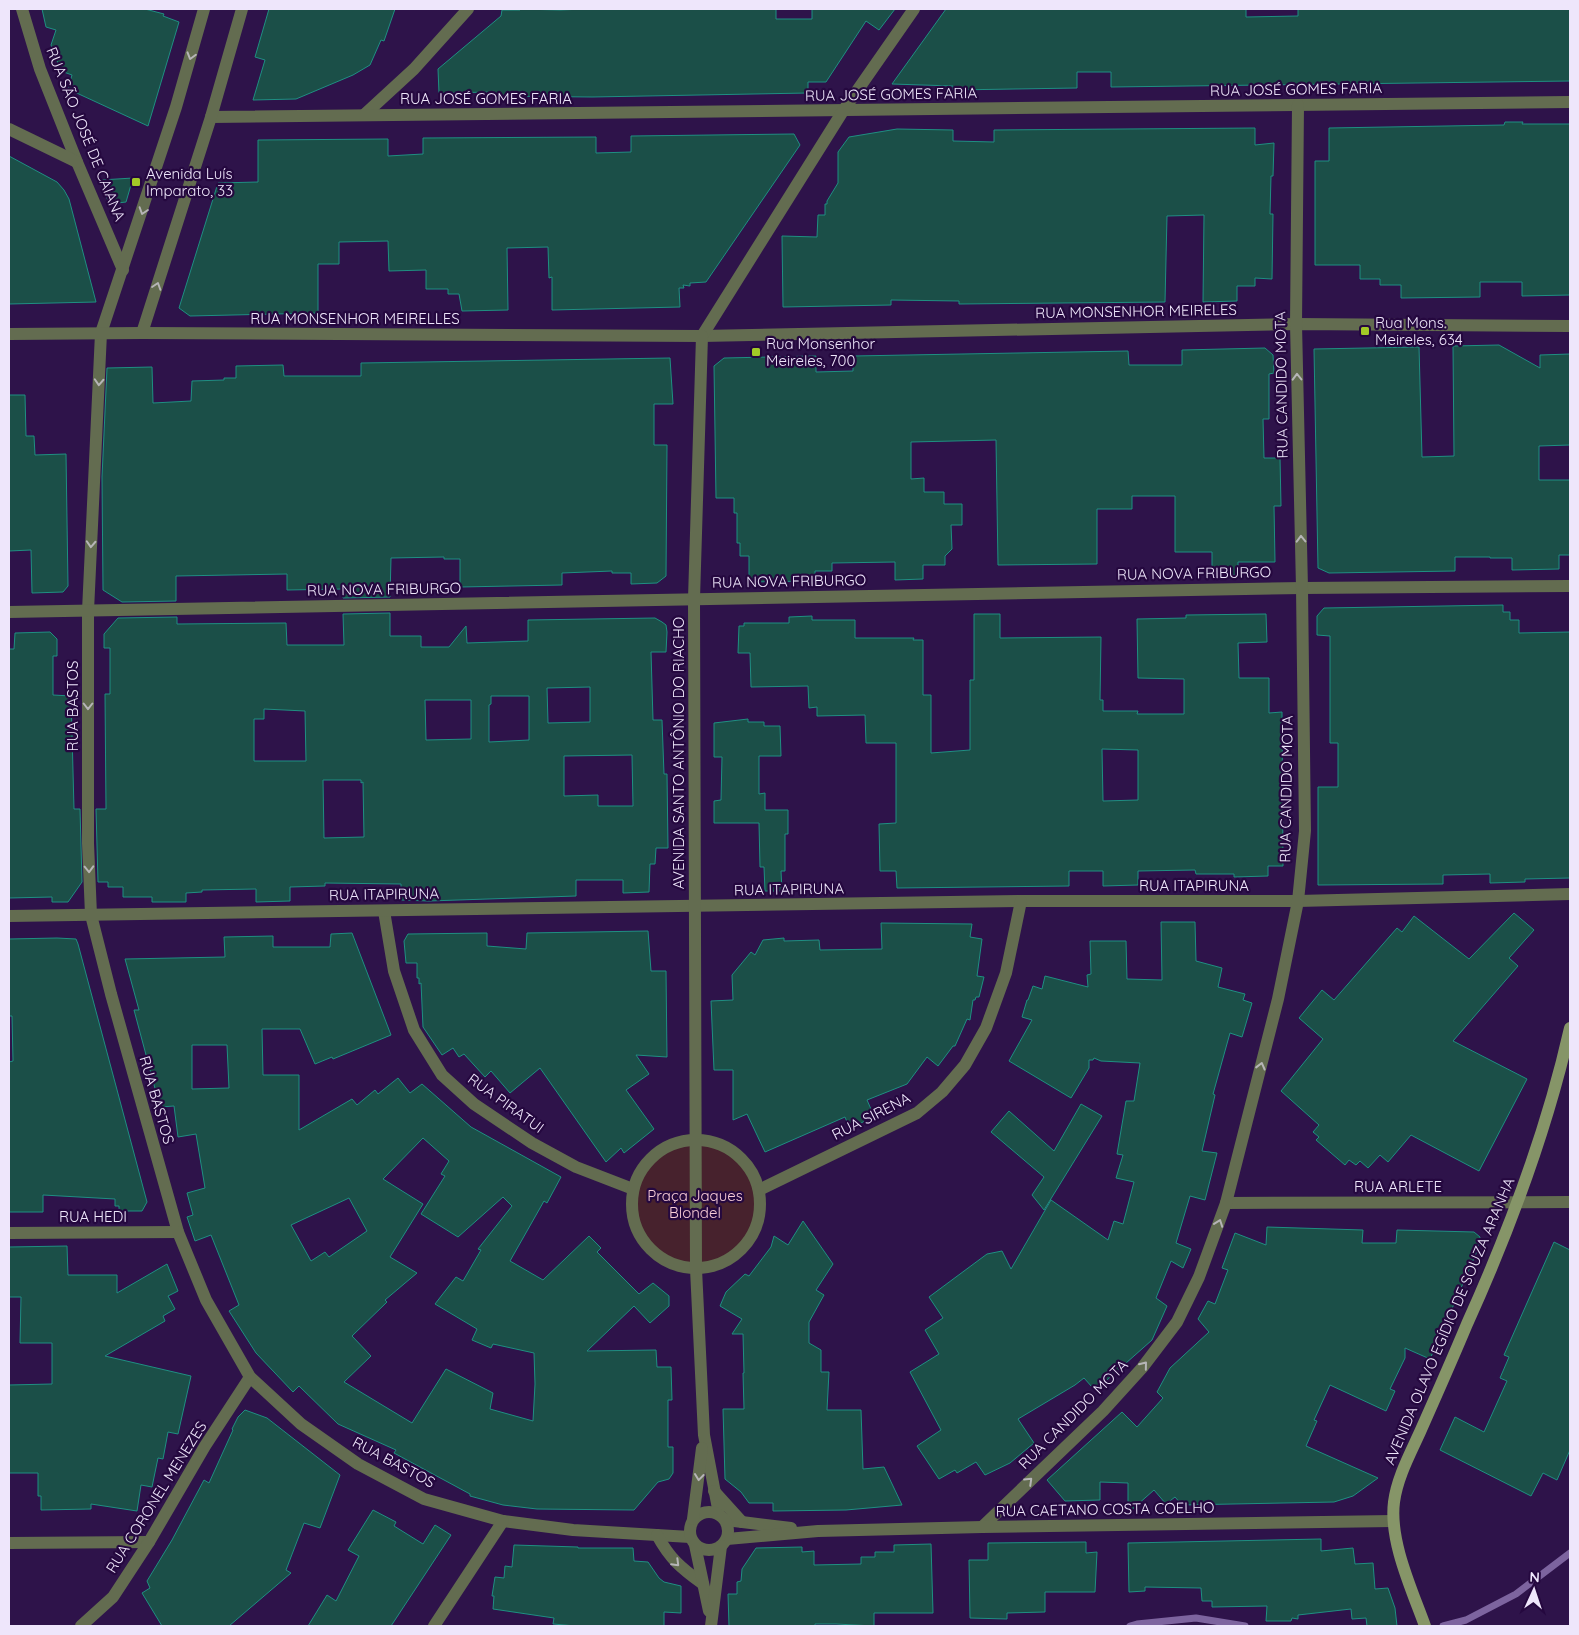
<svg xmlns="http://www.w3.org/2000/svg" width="1579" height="1635" viewBox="0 0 1579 1635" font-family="Quicksand,sans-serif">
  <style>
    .green { fill: #47222d }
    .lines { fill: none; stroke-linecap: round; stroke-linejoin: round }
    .stream { stroke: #7d649f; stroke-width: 7 }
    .building { fill: #1b4f48; stroke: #1f8f82; fill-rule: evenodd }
    .minor { stroke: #636c50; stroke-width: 12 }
    .tertiary { stroke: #636c50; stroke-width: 12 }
    .secondary { stroke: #869568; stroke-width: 12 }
    .oneway { stroke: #b6b5b7 }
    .poi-dot { fill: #a3c927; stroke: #25083f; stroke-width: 2 }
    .labels { text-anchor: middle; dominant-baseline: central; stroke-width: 4.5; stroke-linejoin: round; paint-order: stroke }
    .street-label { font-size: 15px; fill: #eee6fb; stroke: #25083f }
    .poi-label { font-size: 15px; fill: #eee6fb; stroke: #25083f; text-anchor: start }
    .park-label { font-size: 15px; fill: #f7ccd6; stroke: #25083f }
  </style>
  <rect width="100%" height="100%" fill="#2e134a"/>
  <circle class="green" cx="696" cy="1204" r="60"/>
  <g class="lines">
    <g class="stream">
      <polyline points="1130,1626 1137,1624 1196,1618 1245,1626"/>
      <polyline points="1443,1626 1466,1620 1516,1594 1570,1553"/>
    </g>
  </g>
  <g class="building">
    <polygon points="42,9 145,9 164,14 163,16 179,22 148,126 68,89 72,75 61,71 51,45 56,30 46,27"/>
    <polygon points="269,9 395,9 384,41 381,40 370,65 353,75 296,99 253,100 265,60 255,57"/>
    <polygon points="520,9 560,10 584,9 776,9 776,19 812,19 812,9 895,9 879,30 866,21 826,82 808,82 808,93 592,97 493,96 494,92 439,93 438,69 501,16 502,10 520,10"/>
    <polygon points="946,9 1246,9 1246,17 1298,16 1298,9 1570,9 1570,81 1111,87 1111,72 1077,72 1077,88 953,90 953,86 892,84"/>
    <polygon points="1505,122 1523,122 1522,124 1570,124 1570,295 1522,296 1522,282 1480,282 1480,297 1401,298 1401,285 1380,285 1380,279 1360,279 1360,265 1315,265 1315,161 1329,161 1329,128 1504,125"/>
    <polygon points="1255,128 1255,145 1274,143 1273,176 1271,176 1270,214 1273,214 1272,279 1255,278 1255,286 1237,286 1237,301 1203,302 1204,215 1167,216 1165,302 959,304 959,301 891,300 891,305 783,307 782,236 817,237 818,215 825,215 825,204 827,204 827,201 838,183 838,152 849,137 897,129 953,130 953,141 994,142 994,130"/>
    <polygon points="794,134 800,145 706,282 690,283 690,286 683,285 684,288 679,288 680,307 552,310 552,277 549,278 548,247 507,248 508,310 462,311 459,294 448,294 448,289 426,289 426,270 389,271 388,241 339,242 339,264 318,264 318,313 190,316 179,308 218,183 258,182 258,140 388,139 388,156 423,154 423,138 596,137 596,153 631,152 631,136"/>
    <polygon points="9,156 57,182 64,190 69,199 96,302 9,304"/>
    <polygon points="133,178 126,202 109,204 101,180"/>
    <polygon points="1499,345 1540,368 1540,355 1570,354 1570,445 1539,446 1539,480 1570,480 1570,555 1559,555 1559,569 1512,570 1512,558 1490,558 1490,557 1455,557 1455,571 1329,573 1318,568 1314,349 1419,347 1422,457 1454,456 1453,346"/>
    <polygon points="1265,348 1273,355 1274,373 1269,374 1269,419 1263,419 1264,458 1280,458 1281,506 1274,506 1275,562 1238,562 1238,575 1212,575 1212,552 1175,552 1175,496 1132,496 1132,509 1097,509 1097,564 998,565 996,440 911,442 911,479 924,478 924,492 944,492 944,504 962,504 962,525 951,525 952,549 945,556 945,565 923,565 923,579 895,580 895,562 832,563 832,571 815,571 815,581 749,582 749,556 740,556 740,543 737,543 737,513 734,513 734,498 716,498 714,366 724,358 816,356 816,372 853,371 853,356 1128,351 1129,365 1182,365 1182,350"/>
    <polygon points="670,358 673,404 654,404 654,445 667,445 666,576 657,583 631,584 631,573 612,573 612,571 562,573 562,585 460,587 460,559 444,559 444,557 391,558 390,597 343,598 343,589 287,590 287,574 176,576 176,601 122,602 103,590 102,477 107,368 152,367 153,403 191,401 192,381 224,380 224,378 236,378 236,366 283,365 284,376 361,376 361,363"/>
    <polygon points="9,395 25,395 26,436 34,436 35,455 66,454 68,586 63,592 32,593 31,550 9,551"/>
    <polygon points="1503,605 1503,612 1510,612 1510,620 1519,620 1519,633 1570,632 1570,878 1525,879 1525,882 1490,883 1490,874 1443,875 1443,884 1318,885 1318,787 1338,787 1338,743 1330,743 1330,636 1317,635 1317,616 1324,608"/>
    <path d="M390,613v23h31v11h28l17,-21 1,17 61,-2v-21l127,-2 7,4 4,3 1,7 -1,20h-15l2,68h9l2,54h3l1,74h-12l-1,16h-5l-1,28 -26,1v-13h-47v16l-147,5 -28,-1v-16l-76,-1v3l-35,1v14l-34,1v-13l-54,1v2l-16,1v9h-34v-5h-29v-10h-15v-5h-10l-2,-73h10l-1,-115h5v-46h-6v-14l14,-16 59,-1v7l109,-1 1,22h57l-1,-31zM590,687v35l-42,1 -1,-35zM491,696h38v44l-40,2v-37l2,-1zM425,700h46v39l-45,1zM264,709l41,2 1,50h-52v-42h10zM632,755l1,51h-35v-11l-34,1v-40zM323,780h38v3l2,-1 1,55 -40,1z"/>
    <path d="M974,614h26v24l101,-1 -1,63h3v11h35l-1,3h47v-35l-46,-1 -1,-59 49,-1v-3l80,-1 1,28 -29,1 1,35h30v35l13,-1 1,154h-15v10l-34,1v-3h-38l-1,-4 -57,1v14l-35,1v-15h-34v15l-172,2 -1,-17h-16l-1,-47 17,-1v-80h-30l-1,-28 -48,1v-9l-8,1 -1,-22 -57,1 -1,-34h-12l1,-27h5v-3h45v-6l23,-1v4h43v18h59l-1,2h10v55h8v58l39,-3v-70h4zM1102,749l36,1v50l-35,1z"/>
    <polygon points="50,632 57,639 57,656 53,656 53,695 71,696 74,809 80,809 82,882 68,902 52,902 52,897 9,898 9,649 14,649 15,633"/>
    <polygon points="748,719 748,722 764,722 764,726 780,726 781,756 759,756 759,794 765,793 765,810 788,810 788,834 785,834 785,871 781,871 782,891 765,891 764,867 760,867 759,823 714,823 714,801 721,800 722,757 714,757 714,723"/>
    <polygon points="1514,913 1534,930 1509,958 1518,966 1453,1041 1527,1079 1479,1171 1411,1135 1388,1162 1380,1155 1368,1168 1360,1161 1356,1165 1349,1160 1345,1165 1316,1140 1319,1137 1313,1132 1319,1125 1281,1091 1323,1039 1299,1018 1322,990 1334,1000 1397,928 1402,932 1414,916 1469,959"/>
    <polygon points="1161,922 1195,922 1196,961 1222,968 1218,987 1245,994 1243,1000 1252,1003 1242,1037 1230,1033 1213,1094 1215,1095 1202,1151 1217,1153 1205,1200 1190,1196 1176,1243 1191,1249 1183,1268 1171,1261 1156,1298 1167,1306 1152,1340 1099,1387 1092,1387 1084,1378 1075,1385 1018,1419 1034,1443 1010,1463 985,1475 976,1462 957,1473 955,1470 939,1479 917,1446 941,1430 910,1372 939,1354 925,1330 943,1318 929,1297 987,1254 1002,1251 1011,1269 1051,1200 1108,1240 1114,1221 1123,1224 1134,1182 1116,1178 1123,1155 1117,1154 1126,1101 1134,1101 1140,1063 1101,1061 1094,1058 1093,1060 1089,1060 1089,1068 1071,1098 1009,1061 1032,1020 1022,1017 1027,1000 1028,1000 1033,986 1042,989 1045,976 1088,987 1087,975 1091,974 1090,941 1126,941 1127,979 1162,980"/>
    <polygon points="881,923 972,924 970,937 982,939 977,976 984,977 979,997 976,997 975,1000 973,1000 970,1020 967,1019 955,1046 953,1046 938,1066 927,1057 907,1084 867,1100 874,1116 850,1129 845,1117 765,1152 747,1114 733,1120 733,1070 714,1070 711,1001 733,1000 732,975 751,952 755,955 763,940 784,938 784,941 819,940 820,950 882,949"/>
    <polygon points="648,931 651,971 666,971 667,1057 636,1055 649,1074 626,1090 654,1129 624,1153 621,1148 606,1162 540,1068 510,1093 491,1071 485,1077 464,1054 459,1057 453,1048 442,1055 423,1027 421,983 419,984 419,978 417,978 417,963 406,963 404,941 408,934 487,933 487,946 526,949 527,933"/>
    <path d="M352,933l39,102 -58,24 -1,-2 -17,7 -15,-35h-38l1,46h36v55l53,-31 5,6 18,-15 3,4 20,-16 12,15 12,-9 49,43 90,50 -14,26 -3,-2 -34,60 33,19 46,-44 12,12 -4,4 42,42 14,-11 16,13v10l-19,17 -16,-17 -47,45 69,-1 1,17h14l1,33h-4v47h5v26l-4,6 -11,3 -24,28 -97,-1 -34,-4 -33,-9v-2l-76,-41 2,-3 -58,-26 -39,-38 -6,6 -37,-39 -27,-42 10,-6 -28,-70 -16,6 -8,-24 6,-2 -6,-22 18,-5 -9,-54 -18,3 -4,-31 -14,1 -26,-97h5l-14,-51 100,-2 -1,-20 49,-1v11h57l1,-13zM192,1045h35l2,43 -37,1zM423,1138l26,23 -8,13 4,2 -24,38 37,23 45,-40 9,9 -34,43 3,1 -18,31 -7,-4 -21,27 42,25 -5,11 19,8 2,-4 41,9 1,31 -2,37 -43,-12 3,-16 -47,-24 -34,54 -68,-41 27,-26 -19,-20 35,-34 -2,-2 32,-27 -27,-16 33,-53 -40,-25zM349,1198l18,33 -38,26 -4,-5 -14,9 -20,-36z"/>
    <polygon points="57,938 76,939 78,944 147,1202 142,1211 119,1211 119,1206 115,1206 115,1199 43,1195 43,1212 9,1212 9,1062 13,1061 12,1016 9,1016 9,939"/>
    <polygon points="1081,1104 1102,1116 1044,1210 1032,1195 1044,1177 991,1132 1009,1111 1054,1151"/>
    <polygon points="803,1221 833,1264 816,1290 824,1295 809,1322 809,1343 821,1350 821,1372 829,1372 827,1410 861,1410 863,1469 884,1467 902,1505 846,1510 773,1511 773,1503 749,1503 741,1492 725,1479 723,1409 744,1409 743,1373 744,1373 743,1334 732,1334 742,1319 720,1306 726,1292 745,1274 749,1276 771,1247 774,1236 788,1245"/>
    <polygon points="1267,1227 1363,1230 1362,1243 1396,1243 1397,1230 1474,1232 1480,1237 1478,1249 1430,1359 1405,1348 1405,1358 1390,1389 1395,1391 1386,1411 1330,1385 1314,1420 1317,1421 1306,1446 1378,1478 1353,1496 1334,1502 1182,1505 1175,1497 1166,1504 1154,1490 1128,1513 1128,1483 1100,1482 1100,1500 1065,1501 1047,1480 1122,1412 1137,1427 1163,1398 1157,1392 1170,1368 1209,1332 1198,1319 1208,1301 1215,1304 1228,1270 1222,1268 1235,1233 1266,1245"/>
    <polygon points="1554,1242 1570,1250 1570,1450 1557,1480 1543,1473 1531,1496 1440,1450 1455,1417 1484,1432 1507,1381 1500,1378 1509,1357 1504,1355"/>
    <polygon points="67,1246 68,1275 117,1275 117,1293 167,1264 178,1291 168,1296 175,1309 163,1316 165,1321 105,1356 191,1376 178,1434 168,1432 163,1459 158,1458 152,1487 141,1485 137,1511 91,1504 91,1509 41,1510 41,1496 38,1496 38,1473 9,1473 9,1385 52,1384 52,1343 20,1343 21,1297 9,1297 9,1247"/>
    <polygon points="245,1410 267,1418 340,1475 320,1528 304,1523 286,1570 291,1573 229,1626 162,1626 142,1593 150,1588 147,1581 172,1540 204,1480 209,1483 233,1430 232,1429 238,1417"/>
    <polygon points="373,1510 396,1522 394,1526 423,1544 435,1525 451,1535 391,1626 308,1626 327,1595 336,1601 359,1556 348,1550"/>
    <polygon points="1321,1539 1321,1551 1353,1548 1355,1564 1373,1563 1375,1589 1388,1588 1395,1608 1397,1626 1367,1626 1366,1618 1352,1619 1351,1609 1298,1615 1298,1619 1292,1618 1291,1621 1266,1621 1267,1606 1212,1607 1212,1601 1202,1601 1201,1588 1145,1587 1145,1591 1129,1592 1128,1543"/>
    <polygon points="1086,1542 1086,1553 1097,1552 1095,1592 1045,1592 1045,1612 1007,1613 1007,1619 970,1618 969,1560 988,1560 988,1543"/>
    <polygon points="931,1544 933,1613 874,1613 874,1626 836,1624 815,1624 815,1626 729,1626 728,1594 737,1594 737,1582 741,1581 742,1569 756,1548 802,1547 802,1552 814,1551 814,1565 861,1564 861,1557 875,1557 875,1552 894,1552 894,1545"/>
    <polygon points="514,1545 578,1547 578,1548 633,1548 634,1561 648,1562 659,1578 664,1582 681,1586 681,1613 664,1612 664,1626 576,1626 553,1624 554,1618 493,1609 494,1596 492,1596 495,1577 504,1578 505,1566 512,1567"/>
  </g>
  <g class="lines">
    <g class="minor">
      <polyline points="22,9 40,69 77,162 123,270"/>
      <polyline points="364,115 414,69 468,9"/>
      <polyline points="211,117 1570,102"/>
      <polyline points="9,129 77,162"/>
      <polyline points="101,333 88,611 88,843 91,915 111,994 178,1232 206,1300 250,1377 301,1424 358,1464 424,1499 503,1521 573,1530 690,1537"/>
      <polyline points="702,336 1296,324 1570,326"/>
      <polyline points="702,336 843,111 914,9"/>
      <polyline points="9,612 1302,588 1570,586"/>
      <polyline points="384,911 394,971 414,1030 442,1075 474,1104 532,1143 576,1167 633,1189"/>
      <polyline points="9,916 1021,901 1298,901 1570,894"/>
      <circle cx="696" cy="1204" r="64"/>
      <polyline points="759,1190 917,1113 942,1092 965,1065 986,1028 1006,973 1021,901"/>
      <polyline points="1226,1203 1570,1202"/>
      <polyline points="9,1233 178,1232"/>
      <polyline points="726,1520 791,1528"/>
      <polyline points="982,1527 1103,1411 1142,1368 1177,1322 1199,1277 1226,1203 1278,999 1298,901 1305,831 1302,588 1296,324 1298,105"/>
      <polyline points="727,1539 818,1531 982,1527 1393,1521"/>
      <polyline points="9,1543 149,1542"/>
      <polyline points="81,1626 113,1597 149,1542 205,1446 250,1377"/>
      <polyline points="434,1626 503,1521"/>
    </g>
    <g class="tertiary">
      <polyline points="101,333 176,107 204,9"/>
      <polyline points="142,333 211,117 242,9"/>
      <polyline points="9,334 142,333 702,336 694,599 696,1269 704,1435 719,1514"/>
      <polyline points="714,1491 742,1522"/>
      <circle cx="709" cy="1531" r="19"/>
      <polyline points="693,1519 702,1448"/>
      <path d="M657,1535c13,24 24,33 46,49"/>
      <polyline points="695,1545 709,1611"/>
      <polyline points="711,1626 721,1546"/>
    </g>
    <path class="secondary" d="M1425,1626c-13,-36 -36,-85 -31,-124 3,-24 16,-48 26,-70 16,-36 32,-72 47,-108 43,-95 80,-194 103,-296"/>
  </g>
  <defs><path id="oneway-chevron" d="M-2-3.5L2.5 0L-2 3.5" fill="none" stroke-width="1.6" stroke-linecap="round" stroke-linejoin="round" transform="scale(1.25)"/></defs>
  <g class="oneway">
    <use href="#oneway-chevron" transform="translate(191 56) rotate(106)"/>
    <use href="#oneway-chevron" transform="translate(143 211) rotate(108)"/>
    <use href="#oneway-chevron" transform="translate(157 286) rotate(-72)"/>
    <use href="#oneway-chevron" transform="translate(1297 377) rotate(-91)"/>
    <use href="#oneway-chevron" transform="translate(99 382) rotate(93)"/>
    <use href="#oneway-chevron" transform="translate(1301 539) rotate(-91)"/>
    <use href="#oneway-chevron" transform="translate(91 544) rotate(93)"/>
    <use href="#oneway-chevron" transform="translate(88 706) rotate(90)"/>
    <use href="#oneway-chevron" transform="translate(89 869) rotate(88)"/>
    <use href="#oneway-chevron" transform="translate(1261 1066) rotate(-76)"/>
    <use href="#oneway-chevron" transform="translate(1219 1223) rotate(-70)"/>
    <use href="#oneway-chevron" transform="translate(1144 1365) rotate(-51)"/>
    <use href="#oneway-chevron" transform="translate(699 1477) rotate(97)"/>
    <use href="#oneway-chevron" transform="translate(1029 1481) rotate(-44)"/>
    <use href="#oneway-chevron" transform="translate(676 1563) rotate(45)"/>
  </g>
  <g class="poi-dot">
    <rect x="131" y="177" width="10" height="10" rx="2.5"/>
    <rect x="1360" y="326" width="10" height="10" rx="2.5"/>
    <rect x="751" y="347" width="10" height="10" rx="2.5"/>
  </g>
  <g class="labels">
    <g class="street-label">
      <text transform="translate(1296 89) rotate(-1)">RUA JOSÉ GOMES FARIA</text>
      <text transform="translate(891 94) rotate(-1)">RUA JOSÉ GOMES FARIA</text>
      <text x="486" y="98">RUA JOSÉ GOMES FARIA</text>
      <text transform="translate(86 134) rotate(68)">RUA SÃO JOSÉ DE CAIANA</text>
      <text transform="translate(1136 311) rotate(-1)">RUA MONSENHOR MEIRELES</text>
      <text x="355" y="318">RUA MONSENHOR MEIRELLES</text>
      <text transform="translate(1281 385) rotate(-91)">RUA CANDIDO MOTA</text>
      <text transform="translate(1194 573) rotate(-1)">RUA NOVA FRIBURGO</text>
      <text transform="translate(789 581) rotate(-1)">RUA NOVA FRIBURGO</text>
      <text transform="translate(384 589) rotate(-1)">RUA NOVA FRIBURGO</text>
      <text transform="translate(72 706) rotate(-90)">RUA BASTOS</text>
      <text transform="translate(678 753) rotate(-90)">AVENIDA SANTO ANTÔNIO DO RIACHO</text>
      <text transform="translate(1286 789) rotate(-89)">RUA CANDIDO MOTA</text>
      <text x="1194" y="885">RUA ITAPIRUNA</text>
      <text transform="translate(789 889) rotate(-1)">RUA ITAPIRUNA</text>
      <text transform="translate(384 894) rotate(-1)">RUA ITAPIRUNA</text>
      <text transform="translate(157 1100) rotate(74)">RUA BASTOS</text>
      <text transform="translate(506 1103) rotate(36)">RUA PIRATUI</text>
      <text transform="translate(871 1116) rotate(-27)">RUA SIRENA</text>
      <text x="1398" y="1186">RUA ARLETE</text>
      <text x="93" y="1216">RUA HEDI</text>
      <text transform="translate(1449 1321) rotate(-67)">AVENIDA OLAVO EGÍDIO DE SOUZA ARANHA</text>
      <text transform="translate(1073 1414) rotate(-45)">RUA CANDIDO MOTA</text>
      <text transform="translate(394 1462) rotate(28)">RUA BASTOS</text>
      <text transform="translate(156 1497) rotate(-58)">RUA CORONEL MENEZES</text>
      <text transform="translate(1105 1509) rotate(-1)">RUA CAETANO COSTA COELHO</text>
    </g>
    <g class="poi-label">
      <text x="146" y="173">Avenida Luís<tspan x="146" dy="17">Imparato, 33</tspan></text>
      <text x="1375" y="322">Rua Mons.<tspan x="1375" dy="17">Meireles, 634</tspan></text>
      <text x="766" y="343">Rua Monsenhor<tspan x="766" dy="17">Meireles, 700</tspan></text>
    </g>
    <g class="park-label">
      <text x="695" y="1195">Praça Jaques<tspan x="695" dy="17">Blondel</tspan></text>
    </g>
  </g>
  <rect width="1579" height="1635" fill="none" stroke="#eee6fb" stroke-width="20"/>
  <g transform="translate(1534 1590) rotate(3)" stroke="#25083f" stroke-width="4" paint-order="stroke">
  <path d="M0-4L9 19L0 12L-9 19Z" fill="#eee6fb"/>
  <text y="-8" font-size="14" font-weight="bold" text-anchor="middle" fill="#eee6fb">N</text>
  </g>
</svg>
